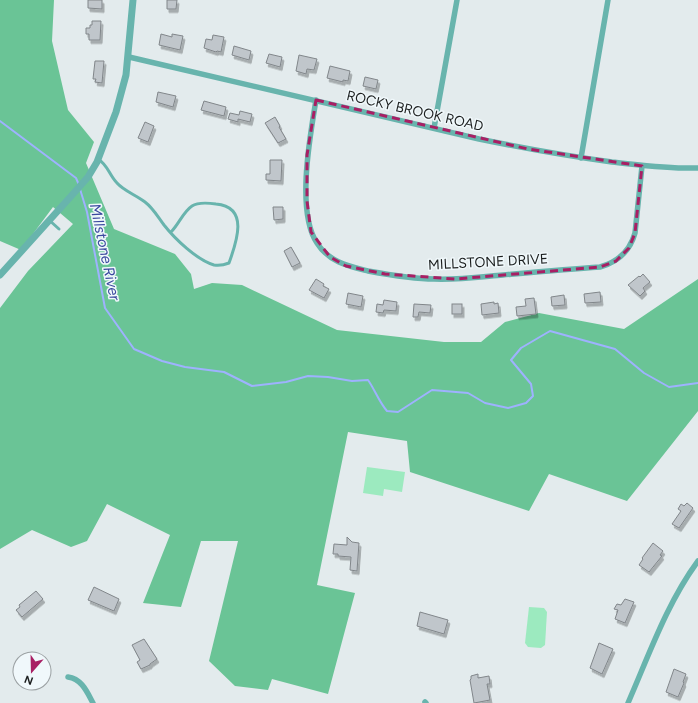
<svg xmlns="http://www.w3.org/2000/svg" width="698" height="703" viewBox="0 0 698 703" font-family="Figtree,sans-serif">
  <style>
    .green { fill: #9ceabf }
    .forest { fill: #6ac496 }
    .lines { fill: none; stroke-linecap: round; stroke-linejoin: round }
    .stream { stroke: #9eb2fe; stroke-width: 2 }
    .building { fill: #c0c6cb; stroke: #81868a; filter: url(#shadow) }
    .service { stroke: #68b4ad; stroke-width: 3 }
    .minor { stroke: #68b4ad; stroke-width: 5.5 }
    .tertiary { stroke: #68b4ad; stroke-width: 7 }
    .marked { fill: none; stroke: #a81f64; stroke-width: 3; stroke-dasharray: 8 5; stroke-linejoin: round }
    .labels { text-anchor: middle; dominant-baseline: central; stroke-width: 3; stroke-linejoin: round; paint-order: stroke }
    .street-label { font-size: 14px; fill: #1c1f1f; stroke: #f0f8fb }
    .water-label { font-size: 15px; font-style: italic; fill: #39489e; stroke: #f0f8fb }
  </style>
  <defs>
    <filter id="shadow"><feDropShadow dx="2" dy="3.5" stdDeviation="0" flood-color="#0004"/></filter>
  </defs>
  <rect width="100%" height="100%" fill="#e3ebed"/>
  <g class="green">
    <polygon points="367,467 405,472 402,492 384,489 383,496 363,493"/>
    <polygon points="529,607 544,608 547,612 545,645 541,648 528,647 525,643"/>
  </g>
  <polygon class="forest" points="0,0 54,0 52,41 68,110 94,142 86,163 114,229 175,254 191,274 194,289 212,283 242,285 337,330 444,342 481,342 505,322 539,313 624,329 698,279 698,411 627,501 549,474 529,511 410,472 407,441 348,432 317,585 355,593 328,694 272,679 268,690 235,686 209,661 238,541 201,541 181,607 143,603 170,535 107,504 87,541 71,547 32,530 0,549 0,308 28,271 73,224 53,207 21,250 0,241"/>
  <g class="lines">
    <g class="stream">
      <polyline points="0,121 76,178 79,185"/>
      <path d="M80,189l7,23 18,96 29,41 28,12 23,6 39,5 28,14 34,-4 22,-6 20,1 24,4 16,-1c7,10 11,22 19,31l11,1 34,-22 36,3 17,10 23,5 18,-5 7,-7 -2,-12 -20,-24 10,-12 29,-17 65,18 29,24 25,14 29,-4"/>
    </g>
  </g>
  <g class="building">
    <polygon points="88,0 102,0 102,9 88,8"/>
    <polygon points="167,0 177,0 176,9 167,9"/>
    <polygon points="92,21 101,21 100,40 89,40 89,34 86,34 86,28 90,28 90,25 92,25"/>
    <polygon points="161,34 172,37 172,34 183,36 180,50 159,45"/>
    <polygon points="213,35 224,37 221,52 217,51 216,52 204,48 206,39 212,40"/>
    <polygon points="234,46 251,51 249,60 232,55"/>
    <polygon points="269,54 282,57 280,67 266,63"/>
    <polygon points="299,55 317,59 314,70 307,69 306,74 296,71"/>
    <polygon points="95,61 104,61 102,83 95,82 96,79 93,79"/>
    <polygon points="330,66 350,71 348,81 343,80 343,82 327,78"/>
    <polygon points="365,77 378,80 376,89 363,86"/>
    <polygon points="158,92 176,96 173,107 156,102"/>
    <polygon points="204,101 226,107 224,116 201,110"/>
    <polygon points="240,111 252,114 250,122 238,119 238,122 228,119 230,113 239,115"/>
    <polygon points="275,117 280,126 279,127 286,139 278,143 265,123"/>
    <polygon points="145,122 154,126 148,142 138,138"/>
    <polygon points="270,160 282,160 281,181 266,180 266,174 270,174"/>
    <polygon points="273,207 283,207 283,219 274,220"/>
    <polygon points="291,247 300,263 292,267 284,251"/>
    <polygon points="643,274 650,282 643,288 645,291 640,296 628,285 639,276 640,277"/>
    <polygon points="316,279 324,284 323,286 329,289 324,298 309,290"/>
    <polygon points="600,292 601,302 585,303 584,294"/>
    <polygon points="348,293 363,296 361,307 346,304"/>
    <polygon points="564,295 565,305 552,306 551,297"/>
    <polygon points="534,298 536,314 517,316 516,307 526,306 525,299"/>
    <polygon points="384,300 397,302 396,311 384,310 383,313 376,312 377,304 383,305"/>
    <polygon points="494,302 494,304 498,303 499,313 482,315 481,304"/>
    <polygon points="414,304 431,305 430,313 419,312 418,317 413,317"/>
    <rect x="452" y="304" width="10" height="10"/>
    <polygon points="687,503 693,508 679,528 672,524 681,511 678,509 681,504 684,506"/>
    <polygon points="347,537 352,542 359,543 357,571 350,570 351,557 338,556 338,554 333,554 334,544 347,545"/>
    <polygon points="653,543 663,551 660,555 662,556 649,572 639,565 643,559 642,558"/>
    <polygon points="94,587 119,599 114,611 88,600"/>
    <polygon points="36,591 43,599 22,617 16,610 20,607 19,605"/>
    <polygon points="625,599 634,602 625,623 615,619 618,610 614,609 617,604 621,605"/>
    <polygon points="420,612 448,620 444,634 417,626"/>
    <polygon points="144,639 157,659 150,664 150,665 141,669 137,662 140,660 132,645"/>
    <polygon points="599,643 613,649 602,674 590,668"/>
    <polygon points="674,669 686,674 683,682 684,683 678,697 666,692"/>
    <polygon points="478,674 478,678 489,676 490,684 487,684 490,700 474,703 470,680 471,679 471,676"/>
  </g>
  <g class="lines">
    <g class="service">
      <path d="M98,159c10,6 11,16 19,24 7,8 19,12 28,19 8,6 13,15 19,23 11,14 33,35 50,40 6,1 10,0 15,-2 8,-22 20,-56 -13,-59 -7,-1 -18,-2 -24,2 -9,6 -13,18 -21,26"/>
      <polyline points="49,220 59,229"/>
    </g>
    <g class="minor">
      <path d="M129,57l350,82c44,9 88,17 133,23 29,3 57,7 86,6"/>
      <path d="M316,100c-6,36 -20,112 1,143 12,19 31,23 51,28 22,4 44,8 66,8 23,1 46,-2 69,-4 33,-3 65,-6 97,-8 18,-5 30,-16 35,-34l7,-67"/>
      <polyline points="434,128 457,0"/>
      <polyline points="581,158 608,0"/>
      <path d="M68,677c14,2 19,15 25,26"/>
      <polyline points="425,702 426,703"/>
      <path d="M628,703c21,-48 39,-100 70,-142"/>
    </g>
    <polyline class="tertiary" points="0,275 73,194 88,177 97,162 116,112 126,75 133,0"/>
  </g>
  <path class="marked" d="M316,100l212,49 114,17 -7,67 -6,15 -13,13 -16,6 -145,12 -70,-5 -39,-8 -16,-9 -19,-25 -4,-31v-46z"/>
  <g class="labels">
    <g class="street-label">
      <text transform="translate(415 111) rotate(13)">ROCKY BROOK ROAD</text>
      <text transform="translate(488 262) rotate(-3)">MILLSTONE DRIVE</text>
    </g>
    <g class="water-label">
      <text transform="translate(105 252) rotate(78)">Millstone River</text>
    </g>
  </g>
  <g transform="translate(32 671) rotate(200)"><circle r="19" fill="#f0f8fb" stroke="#9ba1a3"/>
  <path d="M0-3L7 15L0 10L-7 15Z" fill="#a81f64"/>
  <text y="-6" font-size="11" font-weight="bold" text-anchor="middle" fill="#1c1f1f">N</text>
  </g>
</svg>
